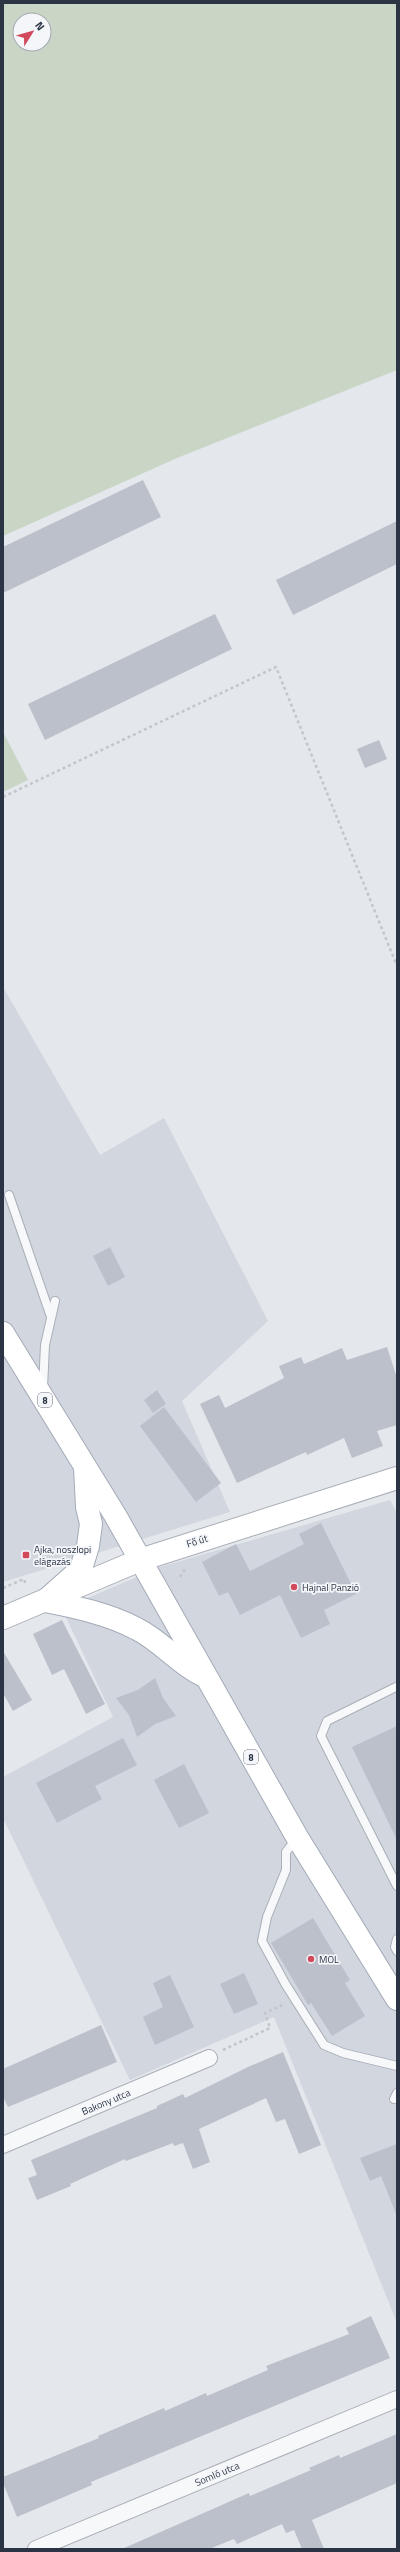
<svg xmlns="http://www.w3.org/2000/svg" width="400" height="2552" viewBox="0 0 400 2552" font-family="'Titillium Web',sans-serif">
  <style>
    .built { fill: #d2d6de }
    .green { fill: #c9d6c5; fill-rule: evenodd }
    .building { fill: #bbc0ca }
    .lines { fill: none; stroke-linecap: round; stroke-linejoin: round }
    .service-casing { stroke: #a9aeb7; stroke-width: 10 }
    .minor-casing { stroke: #a9aeb7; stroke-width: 18 }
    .secondary-casing { stroke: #a9aeb7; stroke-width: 24 }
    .primary-casing { stroke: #a3abb8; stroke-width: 24 }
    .path { stroke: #c2c5cb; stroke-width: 2.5; stroke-dasharray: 3 3; stroke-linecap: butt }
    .service { stroke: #f7f8fa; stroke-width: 8 }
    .minor { stroke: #f7f8fa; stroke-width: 16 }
    .secondary { stroke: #fff; stroke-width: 22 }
    .primary { stroke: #fff; stroke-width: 22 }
    .poi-dot { fill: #d1495b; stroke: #f4f6f9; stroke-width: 1.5 }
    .labels { text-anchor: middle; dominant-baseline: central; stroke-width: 3.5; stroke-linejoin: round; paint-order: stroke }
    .shield { fill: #f4f6f9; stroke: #676e7b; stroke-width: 1 }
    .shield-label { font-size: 9px; font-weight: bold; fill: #2b3445 }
    .street-label { font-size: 10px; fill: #2b3445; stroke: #f4f6f9 }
    .poi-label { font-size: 10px; fill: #2b3445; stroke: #f4f6f9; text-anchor: start }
  </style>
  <rect width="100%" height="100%" fill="#e4e7ec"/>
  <g class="built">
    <polygon points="3,987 100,1155 164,1118 268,1321 182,1401 230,1512 3,1582"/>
    <polygon points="390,1500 397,1513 397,2323 274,2017 130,2080 3,1818 3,1777 113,1717 62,1609 160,1567"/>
  </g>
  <g class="green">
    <path d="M3,3h394v367l-220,88 -174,78zM20,20h24v24h-24z"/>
    <polygon points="3,732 28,780 3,792"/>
  </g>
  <g class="building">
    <polygon points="143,480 161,517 3,593 3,547"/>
    <polygon points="397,521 397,564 293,615 276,580"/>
    <polygon points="215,614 232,649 45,740 28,704"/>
    <polygon points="379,740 387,759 365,768 357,749"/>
    <polygon points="110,1247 125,1277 108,1286 93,1256"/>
    <polygon points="387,1347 397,1378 397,1425 377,1431 383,1446 352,1458 344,1438 307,1455 306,1452 237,1483 200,1404 219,1395 225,1408 284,1378 279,1366 301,1357 304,1364 342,1348 347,1360"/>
    <polygon points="157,1390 166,1404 153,1413 144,1400"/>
    <polygon points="164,1407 221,1483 196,1502 140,1426"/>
    <polygon points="321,1523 356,1594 324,1610 330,1624 301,1638 280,1595 240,1615 228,1592 219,1596 202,1562 236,1544 250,1571 304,1544 299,1534"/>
    <polygon points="62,1620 105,1704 86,1714 64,1669 52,1675 33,1634"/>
    <polygon points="3,1651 32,1700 13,1711 3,1693"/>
    <polygon points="155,1678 163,1698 176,1716 155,1724 137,1737 129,1715 116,1698 138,1690"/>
    <polygon points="397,1726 397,1840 352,1747"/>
    <polygon points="123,1738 137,1765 95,1786 102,1799 57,1823 36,1783"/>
    <polygon points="184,1764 209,1813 179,1828 154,1780"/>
    <polygon points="313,1918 350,1980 345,1983 365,2016 332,2036 311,2003 308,2005 271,1943"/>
    <polygon points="244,1973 258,2004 234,2014 220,1984"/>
    <polygon points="170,1975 194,2027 155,2045 143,2017 163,2007 153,1983"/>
    <polygon points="101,2025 117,2062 8,2107 3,2097 3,2069"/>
    <polygon points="283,2052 321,2145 299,2154 285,2119 276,2122 266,2098 199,2129 210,2162 193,2169 183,2143 174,2146 173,2143 126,2161 125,2159 70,2184 71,2186 37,2200 28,2178 37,2175 31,2160 157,2108 157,2106 183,2094 185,2098 248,2067"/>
    <polygon points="397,2144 397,2213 396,2214 381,2176 370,2181 360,2158"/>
    <polygon points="371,2316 390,2358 91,2482 92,2485 17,2517 3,2483 3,2477 99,2438 98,2436 164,2408 165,2411 206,2393 207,2396 268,2370 266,2366 349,2334 346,2328"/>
    <polygon points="397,2434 397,2483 312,2520 324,2549 302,2549 294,2530 286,2533 282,2524 237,2544 234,2539 209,2549 122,2549 249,2493 250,2496 311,2470 309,2468 339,2455 340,2458"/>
  </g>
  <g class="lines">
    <g class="service-casing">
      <g id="service">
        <polyline points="9,1195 51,1317"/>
        <polyline points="43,1388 45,1345 55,1301"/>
        <polyline points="396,1687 327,1721 321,1736 397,1886"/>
        <polyline points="296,1839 286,1852 286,1870 267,1917 262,1941 286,1985 324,2045 343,2053 397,2066"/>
        <polyline points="397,1939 395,1947 397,1951"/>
        <polyline points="394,2099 397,2093"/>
      </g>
    </g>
    <g class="minor-casing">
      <g id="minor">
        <polyline points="3,2145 209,2058"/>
        <polyline points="36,2549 397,2399"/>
      </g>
    </g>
    <g class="secondary-casing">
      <polyline id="secondary" points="3,1618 140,1560 397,1478"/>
    </g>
    <g class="primary-casing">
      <g id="primary">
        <polyline points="3,1333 115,1515 297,1837 397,1999"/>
        <path d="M45,1601c31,6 64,13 92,28 24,12 41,34 65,46"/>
        <polyline points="45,1601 81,1569 88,1546 91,1524 87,1507 85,1468"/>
      </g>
    </g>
    <g class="path">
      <polyline points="3,797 276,667 397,966"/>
      <polyline points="180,1577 186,1567"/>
      <polyline points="3,1588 24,1579 26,1586"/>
      <polyline points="223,2050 270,2028 265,2013 282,2005"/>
    </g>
    <use href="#service" class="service"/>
    <use href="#minor" class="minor"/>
    <use href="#secondary" class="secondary"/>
    <use href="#primary" class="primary"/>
  </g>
  <g class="poi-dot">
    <rect x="22" y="1551" width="8" height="8" rx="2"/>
    <circle cx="294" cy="1587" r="4"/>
    <circle cx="311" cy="1959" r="4"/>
  </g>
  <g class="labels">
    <g class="shield">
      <rect x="38" y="1393" width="14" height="14" rx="3"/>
      <rect x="244" y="1750" width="14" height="14" rx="3"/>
    </g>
    <g class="shield-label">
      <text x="45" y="1400">8</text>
      <text x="251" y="1757">8</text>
    </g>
    <g class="street-label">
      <text transform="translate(197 1541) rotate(-17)">Fő út</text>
      <text transform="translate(106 2102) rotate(-23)">Bakony utca</text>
      <text transform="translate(217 2474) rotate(-23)">Somló utca</text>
    </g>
    <g class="poi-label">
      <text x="34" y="1549">Ajka, noszlopi<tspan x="34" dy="12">elágazás</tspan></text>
      <text x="302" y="1587">Hajnal Panzió</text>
      <text x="319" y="1959">MOL</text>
    </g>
  </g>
  <rect width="400" height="2552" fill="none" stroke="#2b3445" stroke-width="8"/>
  <g transform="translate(32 32) rotate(53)"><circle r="19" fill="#f4f6f9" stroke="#a4a8b1"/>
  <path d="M0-3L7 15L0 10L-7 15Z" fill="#d1495b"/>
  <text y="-6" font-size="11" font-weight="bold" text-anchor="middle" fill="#2b3445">N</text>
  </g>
</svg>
